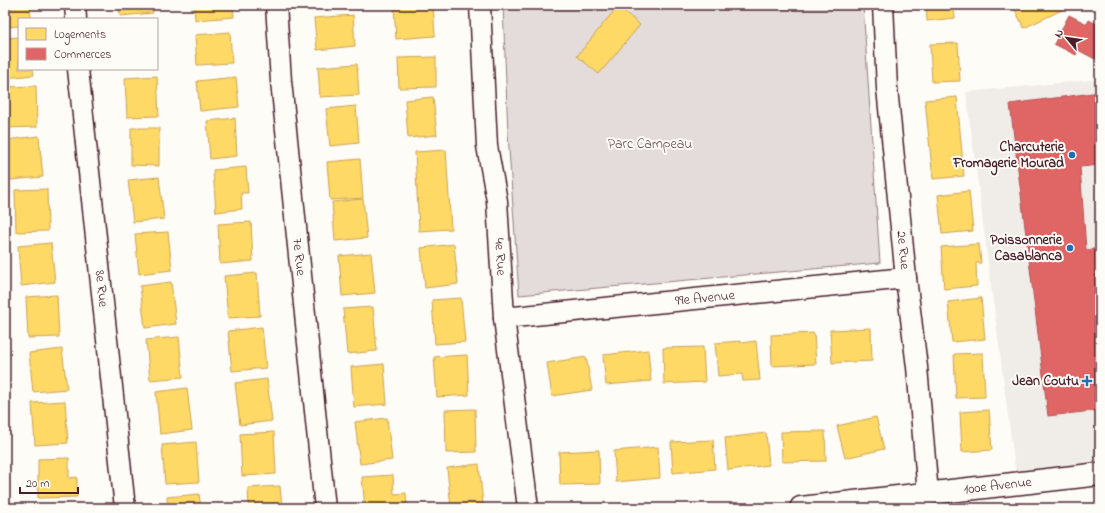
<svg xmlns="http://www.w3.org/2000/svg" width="1105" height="513" viewBox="0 0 1105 513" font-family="'Indie Flower',sans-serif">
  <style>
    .built { fill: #f0ece8 }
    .green { fill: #e3dcda; stroke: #967e82 }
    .homes { fill: #ffd966; stroke: #c9a154 }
    .shops { fill: #e06666; stroke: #b35154 }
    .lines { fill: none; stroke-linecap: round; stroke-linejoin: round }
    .street-casing { stroke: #4a1f2b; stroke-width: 23 }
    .secondary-casing { stroke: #4a1f2b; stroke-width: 25 }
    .street { stroke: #fdfcf7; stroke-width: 20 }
    .secondary { stroke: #fdfcf7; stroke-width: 22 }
    .poi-dot { fill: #1f6fb2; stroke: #fdfcf7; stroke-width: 1.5 }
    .labels { text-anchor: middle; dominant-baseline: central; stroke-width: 4; stroke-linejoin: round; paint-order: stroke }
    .park-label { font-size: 14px; fill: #704e57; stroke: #fdfcf7 }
    .poi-label { font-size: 14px; font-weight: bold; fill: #4a1f2b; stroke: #fdfcf7; text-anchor: end }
    .street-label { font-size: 14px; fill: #4a1f2b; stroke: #fdfcf7 }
  </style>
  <rect width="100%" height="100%" fill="#fdfcf7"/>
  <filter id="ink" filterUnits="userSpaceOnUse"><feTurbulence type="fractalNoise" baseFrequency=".025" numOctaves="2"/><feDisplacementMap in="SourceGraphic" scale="8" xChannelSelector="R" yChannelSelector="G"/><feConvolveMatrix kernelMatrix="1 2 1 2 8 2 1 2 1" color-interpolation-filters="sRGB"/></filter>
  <g filter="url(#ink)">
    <polygon class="built" points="1100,79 1100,474 1017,484 966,92"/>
    <polygon class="green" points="503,5 863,5 880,263 519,295 508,134"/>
    <g class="homes">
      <polygon points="5,5 30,5 31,19 19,19 19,26 5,27"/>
      <polygon points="119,5 152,5 153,13 120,16"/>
      <polygon points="194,5 233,5 234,17 195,20"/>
      <polygon points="394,5 433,5 435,36 396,39"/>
      <polygon points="926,5 954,5 955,18 927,21"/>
      <polygon points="1021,5 1060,5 1062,10 1024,28 1014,8"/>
      <polygon points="618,6 640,25 599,74 577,56"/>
      <polygon points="353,15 355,46 317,50 314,18"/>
      <polygon points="230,32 232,63 197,65 195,35"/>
      <polygon points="19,37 19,69 33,69 34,75 5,78 5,38"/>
      <polygon points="958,43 960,81 932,82 930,44"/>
      <polygon points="436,57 436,87 399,88 398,58"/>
      <polygon points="357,64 359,95 320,97 318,67"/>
      <polygon points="157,76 159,116 127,117 125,78"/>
      <polygon points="236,77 239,107 200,111 197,81"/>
      <polygon points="36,86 37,127 5,128 5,87"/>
      <polygon points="433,97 437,135 408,138 405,100"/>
      <polygon points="957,97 964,176 933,179 925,100"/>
      <polygon points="356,106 359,143 330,146 326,109"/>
      <polygon points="235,118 237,156 210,159 207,121"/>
      <polygon points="131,128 159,128 159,166 131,165"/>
      <polygon points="39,136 43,177 10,180 6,140"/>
      <polygon points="446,150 451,229 419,231 415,152"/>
      <polygon points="360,159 363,198 330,200 327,162"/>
      <polygon points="246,167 248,193 241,193 242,209 216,212 213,170"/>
      <polygon points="159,177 164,219 133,222 128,180"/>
      <polygon points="47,189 48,231 16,232 15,190"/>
      <polygon points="969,191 973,231 942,234 938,195"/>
      <polygon points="363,199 367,238 335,241 332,202"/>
      <polygon points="251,222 253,261 220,264 218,224"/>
      <polygon points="168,232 172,270 139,274 135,234"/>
      <polygon points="51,243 55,282 21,286 18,246"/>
      <polygon points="454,244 458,284 425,288 421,248"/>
      <polygon points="979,244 981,263 976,263 977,286 944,289 941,247"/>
      <polygon points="371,253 375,293 342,296 339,256"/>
      <polygon points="257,273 260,316 228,318 224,276"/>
      <polygon points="171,282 176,324 145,328 140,286"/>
      <polygon points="57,295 59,337 28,338 26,297"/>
      <polygon points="461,298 465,342 435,344 432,300"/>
      <polygon points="981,298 985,339 952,342 948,302"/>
      <polygon points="373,307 377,351 347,354 343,309"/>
      <polygon points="262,327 266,368 232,371 228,331"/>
      <polygon points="871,328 872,361 832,363 830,330"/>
      <polygon points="814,333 816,364 772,366 771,335"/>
      <polygon points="179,337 183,377 150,380 146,340"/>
      <polygon points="741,341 741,343 756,341 760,380 743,381 742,374 718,376 715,343"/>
      <polygon points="703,347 705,382 664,384 663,348"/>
      <polygon points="62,349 67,389 33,392 29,353"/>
      <polygon points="648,350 651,381 606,385 603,355"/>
      <polygon points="983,353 985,397 956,398 954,354"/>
      <polygon points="467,355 469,395 437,397 434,357"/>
      <polygon points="586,357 592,390 552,396 547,363"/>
      <polygon points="384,364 387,404 354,407 351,367"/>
      <polygon points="267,379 272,421 240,425 235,383"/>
      <polygon points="187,388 192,430 160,434 156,392"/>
      <polygon points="65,401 68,443 35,445 32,403"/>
      <polygon points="475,409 476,452 446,453 445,410"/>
      <polygon points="989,410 992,450 962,452 960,412"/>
      <polygon points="876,417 884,449 845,458 837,426"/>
      <polygon points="387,418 392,460 360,464 355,422"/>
      <polygon points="825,431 826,461 782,462 781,432"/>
      <polygon points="274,432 276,474 242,476 240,434"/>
      <polygon points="766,433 769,465 728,470 725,438"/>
      <polygon points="713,440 715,469 673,473 671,442"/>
      <polygon points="196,442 199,482 165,484 162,445"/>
      <polygon points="658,447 660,478 616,482 614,451"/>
      <polygon points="599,450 600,484 560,485 559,452"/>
      <polygon points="69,458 69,478 77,477 77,497 38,498 38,459"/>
      <polygon points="479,464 483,505 451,508 447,468"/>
      <polygon points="393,475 394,494 406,493 407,508 365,508 362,477"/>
      <polygon points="280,486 282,508 249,508 248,488"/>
      <polygon points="199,494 201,508 168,508 167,497"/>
    </g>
    <g class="shops">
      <polygon points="1069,15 1087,24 1089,20 1100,26 1100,49 1095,59 1078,50 1076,55 1054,44"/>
      <polygon points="1100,92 1100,165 1080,167 1086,250 1100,248 1100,410 1048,416 1010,104"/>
    </g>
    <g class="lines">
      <g class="street-casing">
        <g id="street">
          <polyline points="75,5 76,19"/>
          <path id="s1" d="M276,5l5,76 44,427"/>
          <path id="s2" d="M480,5l7,141 10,55 7,117 24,190"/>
          <path id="s3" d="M883,5l4,83 19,190 11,89 11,127"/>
          <path id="s4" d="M78,69l47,439"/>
          <path id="s5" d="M504,318l402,-40"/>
        </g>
      </g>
      <g class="secondary-casing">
        <g id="secondary">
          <path id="s6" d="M801,508l299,-34"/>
        </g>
      </g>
      <use href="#street" class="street"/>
      <use href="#secondary" class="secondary"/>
    </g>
  </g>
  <g class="poi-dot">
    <circle cx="1072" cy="155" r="4"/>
    <circle cx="1070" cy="248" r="4"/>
    <path d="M1085 375h4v4h4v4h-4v4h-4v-4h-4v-4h4z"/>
  </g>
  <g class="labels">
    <g class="park-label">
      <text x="650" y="144">Parc Campeau</text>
    </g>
    <g class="poi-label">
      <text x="1064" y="147">Charcuterie<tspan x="1064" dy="16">Fromagerie Mourad</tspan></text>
      <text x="1062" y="240">Poissonnerie<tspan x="1062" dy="16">Casablanca</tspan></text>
      <text x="1079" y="381">Jean Coutu</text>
    </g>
    <g class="street-label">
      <text stroke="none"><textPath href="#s3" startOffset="246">2e Rue</textPath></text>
      <text stroke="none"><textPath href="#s1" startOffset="253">7e Rue</textPath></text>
      <text stroke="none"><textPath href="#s2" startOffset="253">4e Rue</textPath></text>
      <text stroke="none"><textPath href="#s4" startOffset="221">8e Rue</textPath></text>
      <text stroke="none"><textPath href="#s5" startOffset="202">99e Avenue</textPath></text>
      <text stroke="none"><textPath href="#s6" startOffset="198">100e Avenue</textPath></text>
    </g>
  </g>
  <rect width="1105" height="513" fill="none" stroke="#fdfcf7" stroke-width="20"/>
  <rect x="10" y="10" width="1085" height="493" fill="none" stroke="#4a1f2b" stroke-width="1.5" filter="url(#ink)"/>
  <rect x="18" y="18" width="140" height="52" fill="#fdfcf7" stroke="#b5a4a5"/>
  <rect x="26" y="28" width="20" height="12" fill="#ffd966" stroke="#b5a4a5"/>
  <text x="54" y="38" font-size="12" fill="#4a1f2b">Logements</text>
  <rect x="26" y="48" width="20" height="12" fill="#e06666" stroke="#b5a4a5"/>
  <text x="54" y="58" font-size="12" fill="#4a1f2b">Commerces</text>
  <g transform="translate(1067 38) rotate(299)" stroke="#fdfcf7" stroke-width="3" paint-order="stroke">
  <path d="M0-3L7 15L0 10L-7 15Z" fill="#4a1f2b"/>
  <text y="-6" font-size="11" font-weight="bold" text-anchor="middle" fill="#4a1f2b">N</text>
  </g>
  <path d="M20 487v6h58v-6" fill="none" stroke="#4a1f2b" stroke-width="2"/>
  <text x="26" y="487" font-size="12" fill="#4a1f2b" stroke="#fdfcf7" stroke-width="3" paint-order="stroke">20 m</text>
</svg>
